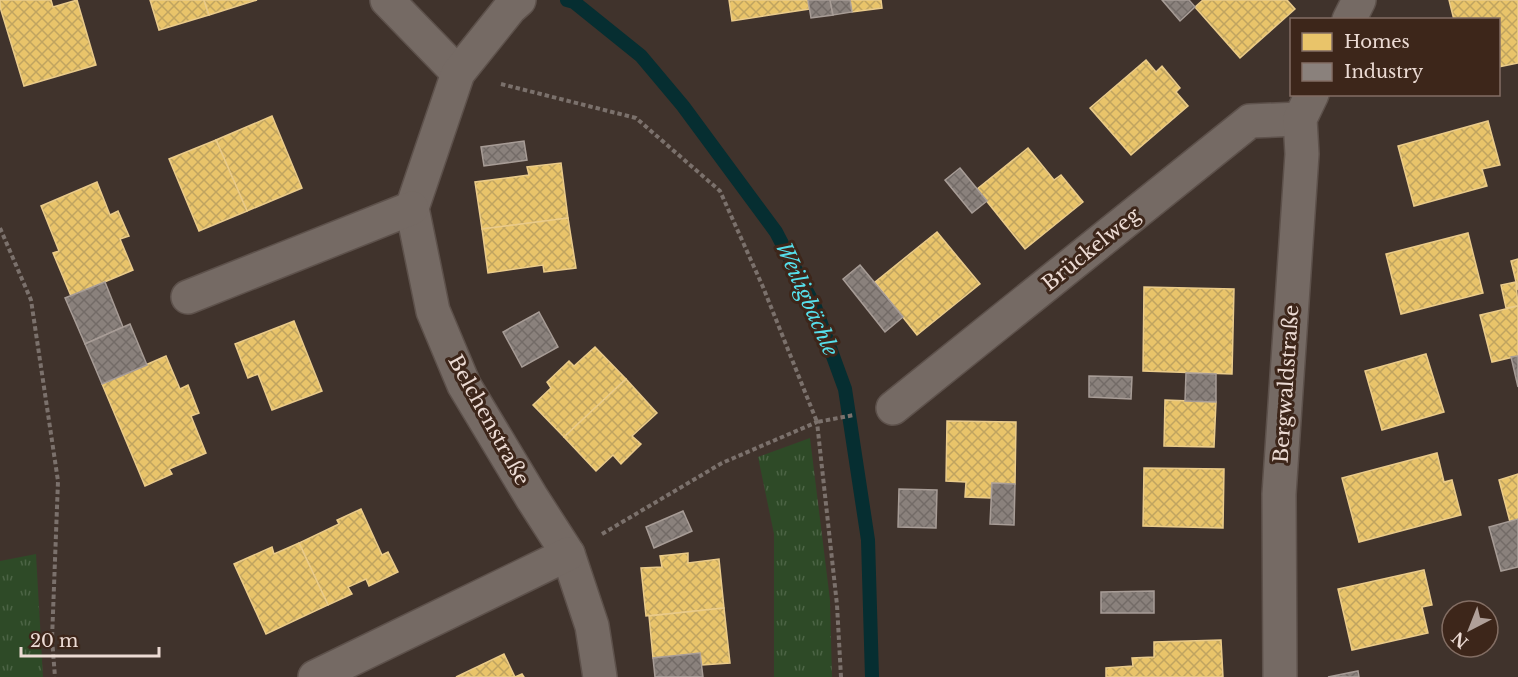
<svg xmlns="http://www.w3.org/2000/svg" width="1518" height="677" viewBox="0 0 1518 677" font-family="'Libre Baskerville',serif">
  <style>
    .grass { fill: url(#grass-tufts) }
    .homes { fill: url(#homes-cross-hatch); stroke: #eacb8a; stroke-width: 1.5 }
    .industry { fill: url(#industry-cross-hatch); stroke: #a79c96; stroke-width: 1.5 }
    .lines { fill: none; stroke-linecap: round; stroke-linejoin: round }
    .stream { stroke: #062e31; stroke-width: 14 }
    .minor-casing { stroke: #5d514b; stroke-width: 36 }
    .path { stroke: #7b716c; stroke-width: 4; stroke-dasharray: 4.5 3; stroke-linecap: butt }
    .minor { stroke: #756a64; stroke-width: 33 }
    .labels { text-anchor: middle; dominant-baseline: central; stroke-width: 6; stroke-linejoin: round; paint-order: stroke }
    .street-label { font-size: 20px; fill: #ecdbd4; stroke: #3d261a }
    .water-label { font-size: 21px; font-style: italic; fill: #56deea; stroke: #3d261a }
  </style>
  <defs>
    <pattern id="grass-tufts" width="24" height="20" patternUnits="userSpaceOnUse" patternTransform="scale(1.5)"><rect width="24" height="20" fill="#2e4a27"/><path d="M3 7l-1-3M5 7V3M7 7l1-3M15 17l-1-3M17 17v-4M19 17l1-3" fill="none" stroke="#4c6445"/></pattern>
    <pattern id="homes-cross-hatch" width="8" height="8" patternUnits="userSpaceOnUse" patternTransform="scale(1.5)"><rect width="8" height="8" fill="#e9c46a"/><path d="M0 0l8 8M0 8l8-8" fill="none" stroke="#c0a460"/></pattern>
    <pattern id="industry-cross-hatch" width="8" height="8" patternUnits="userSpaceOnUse" patternTransform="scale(1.5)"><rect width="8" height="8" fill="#8a817c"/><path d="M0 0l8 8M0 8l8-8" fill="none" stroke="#736b67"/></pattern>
  </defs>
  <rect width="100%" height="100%" fill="#40332c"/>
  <g class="grass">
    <polygon points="810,438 830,600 832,677 774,677 774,534 758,457"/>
    <polygon points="36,554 43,677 0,677 0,561"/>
  </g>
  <g class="homes">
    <polygon points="0,0 51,0 53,7 77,0 96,65 24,86 0,7"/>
    <polygon points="150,0 204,0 209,15 159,30"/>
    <polygon points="204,0 257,0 209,15"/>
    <polygon points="729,0 808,0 809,9 732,21"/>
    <polygon points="850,0 881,0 882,8 852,12"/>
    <polygon points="1203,0 1287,0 1295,9 1240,58 1195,7"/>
    <polygon points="1449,0 1518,0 1518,63 1498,67 1498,20 1454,20"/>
    <polygon points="1146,60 1156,72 1162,66 1180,88 1176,92 1188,106 1131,155 1090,108"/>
    <polygon points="272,116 302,188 247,211 216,140"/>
    <polygon points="1488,121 1500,165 1482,169 1487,186 1414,206 1398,146"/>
    <polygon points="216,140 247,211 199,231 169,159"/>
    <polygon points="1028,148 1054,180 1061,175 1083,202 1025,249 977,189"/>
    <polygon points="561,163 568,218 482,229 475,182 529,175 527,167"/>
    <polygon points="97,182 110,215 118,211 129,236 120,239 133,270 71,296 53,253 59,251 41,206"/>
    <polygon points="568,218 576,268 544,272 543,265 488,273 482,229"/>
    <polygon points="937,232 980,284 917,335 875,282"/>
    <polygon points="1468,233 1483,293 1401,314 1386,254"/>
    <polygon points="1518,259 1518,290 1511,261"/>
    <polygon points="1516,282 1518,306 1506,308 1501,285"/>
    <polygon points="1144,287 1234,289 1232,374 1143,371"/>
    <polygon points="1518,306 1518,356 1492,362 1480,315"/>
    <polygon points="294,321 322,391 272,410 258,374 248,378 235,344"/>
    <polygon points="595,347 626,379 564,437 533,405 551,388 547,382 569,361 574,366"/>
    <polygon points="1426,354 1444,412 1382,430 1365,371"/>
    <polygon points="166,356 180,389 188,385 199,413 191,416 206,453 169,469 172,474 145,486 102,384"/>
    <polygon points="626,379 657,413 632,436 641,444 621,464 613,455 596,471 564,437"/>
    <polygon points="1165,400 1216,402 1214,447 1164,446"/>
    <polygon points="947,421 1016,422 1015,484 992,483 991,498 965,497 966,482 946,481"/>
    <polygon points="1437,453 1444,482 1452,480 1461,515 1359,542 1342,478"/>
    <polygon points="1144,468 1224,469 1223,528 1143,526"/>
    <polygon points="1518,474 1518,519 1510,522 1499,480"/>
    <polygon points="361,509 382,555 388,552 398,572 369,586 366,579 348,587 352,594 328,605 299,543 339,524 337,520"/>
    <polygon points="299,543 328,605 266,634 234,564 272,547 274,554"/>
    <polygon points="688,553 688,563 719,559 724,608 646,616 641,568 662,567 660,556"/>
    <polygon points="1424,570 1432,605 1422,607 1428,633 1352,650 1338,589"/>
    <polygon points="724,608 730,663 702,665 700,653 653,658 649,616"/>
    <polygon points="1221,640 1223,677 1106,677 1106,668 1133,666 1132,658 1154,657 1154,642"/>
    <polygon points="504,654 515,677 522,674 524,677 456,677"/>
  </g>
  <g class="industry">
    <polygon points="808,0 830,0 833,15 811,18"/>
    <polygon points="830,0 850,0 852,12 833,15"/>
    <polygon points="1162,0 1189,0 1195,7 1180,21"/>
    <polygon points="524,141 527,160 484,166 481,147"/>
    <polygon points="960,168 987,201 972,213 945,180"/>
    <polygon points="860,265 903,317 885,332 843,279"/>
    <polygon points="105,282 123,327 85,344 65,298"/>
    <polygon points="539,312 558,347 522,367 503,332"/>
    <polygon points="130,324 147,365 102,384 85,344"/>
    <polygon points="1518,356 1518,387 1511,357"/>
    <polygon points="1186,373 1216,374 1216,402 1185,401"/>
    <polygon points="1089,376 1132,377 1131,399 1089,397"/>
    <polygon points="992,483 1015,484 1014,525 990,524"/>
    <polygon points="899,489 937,490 936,528 898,527"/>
    <polygon points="683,511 692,531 654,548 646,527"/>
    <polygon points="1518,519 1518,567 1501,571 1489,527"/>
    <polygon points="1154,591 1154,613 1101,613 1101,592"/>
    <polygon points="700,653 703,677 655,677 653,658"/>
    <polygon points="1358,671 1359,677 1328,677"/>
  </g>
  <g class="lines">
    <polyline class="stream" points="567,0 574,2 641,56 683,106 776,232 815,307 845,389 868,540 872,677"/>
    <g class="minor-casing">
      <g id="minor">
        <polyline points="387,0 458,73"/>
        <polyline points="519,0 510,8 458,73 412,208 433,311 464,385 532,498 568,554 592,626 600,677"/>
        <polyline points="1349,20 1359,0"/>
        <polyline points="188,297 412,208"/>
        <polyline points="893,408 1250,121 1300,119"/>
        <polyline points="315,677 568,554"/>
        <polyline points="1280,677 1279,494 1302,154 1300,119 1312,94"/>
      </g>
    </g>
    <g class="path">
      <polyline points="501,84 636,118 720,191 763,287 817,422 854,415"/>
      <polyline points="0,228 31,300 58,481 52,639 55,677"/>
      <polyline points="602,534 722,463 817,422 837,605 841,677"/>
    </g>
    <use href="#minor" class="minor"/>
  </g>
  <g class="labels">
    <g class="street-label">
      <text transform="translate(1091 249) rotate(-39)">Brückelweg</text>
      <text transform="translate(1286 384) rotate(-86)">Bergwaldstraße</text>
      <text transform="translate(489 420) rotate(61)">Belchenstraße</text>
    </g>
    <g class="water-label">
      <text transform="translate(807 299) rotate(66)">Weiligbächle</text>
    </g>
  </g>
  <rect x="1290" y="18" width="210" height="78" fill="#3d261a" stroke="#836e64" stroke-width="1.5"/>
  <rect x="1302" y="33" width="30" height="18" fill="#e9c46a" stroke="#836e64" stroke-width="1.5"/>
  <text x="1344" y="48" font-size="18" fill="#ecdbd4">Homes</text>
  <rect x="1302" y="63" width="30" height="18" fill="#8a817c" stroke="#836e64" stroke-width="1.5"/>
  <text x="1344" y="78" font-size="18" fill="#ecdbd4">Industry</text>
  <g transform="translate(1470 629) rotate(222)"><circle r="28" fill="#3d261a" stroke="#836e64" stroke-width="1.5"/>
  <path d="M0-4.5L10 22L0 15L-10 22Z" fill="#b0a099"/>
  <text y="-9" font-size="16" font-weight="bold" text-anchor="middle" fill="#ecdbd4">N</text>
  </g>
  <path d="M21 647v9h138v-9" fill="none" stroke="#ecdbd4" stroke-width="3"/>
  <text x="30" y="647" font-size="18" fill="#ecdbd4" stroke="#3d261a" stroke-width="4.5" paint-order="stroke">20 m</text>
</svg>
